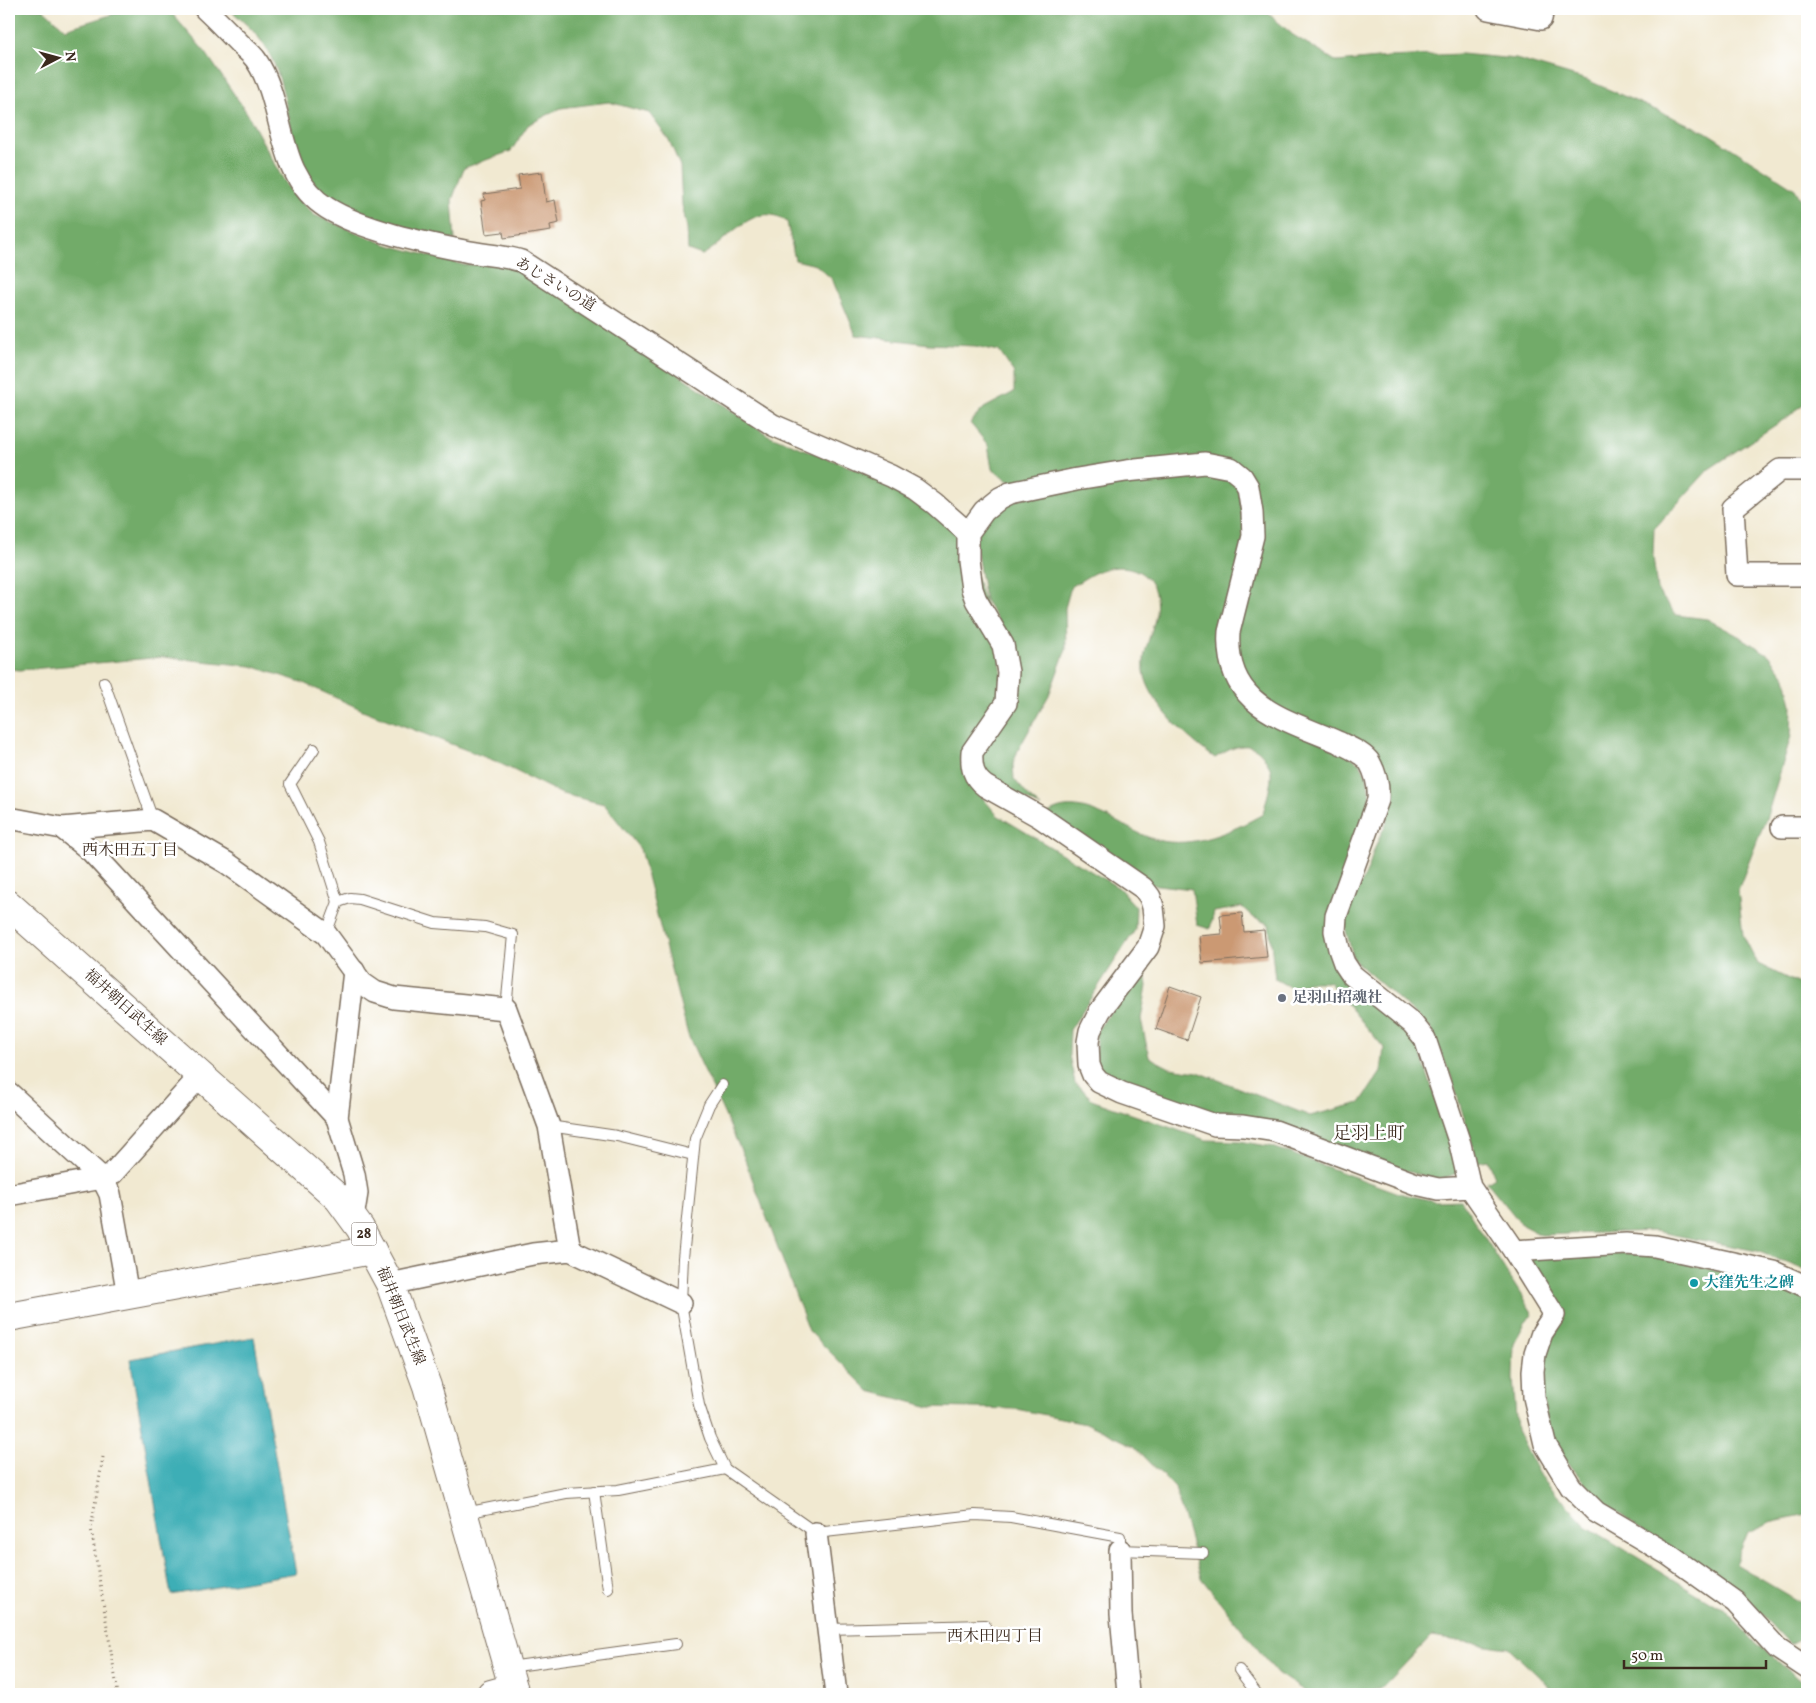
<svg xmlns="http://www.w3.org/2000/svg" width="1816" height="1703" viewBox="0 0 1816 1703" font-family="Vollkorn,'Noto Serif JP',serif">
  <style>
    .forest { fill: #72ab69; stroke: #566a44 }
    .water { fill: #3daeb6; stroke: #3c6c6a }
    .building { fill: #cb9973 }
    .lines { fill: none; stroke-linecap: round; stroke-linejoin: round }
    .lane-casing { stroke: #7b6d5d; stroke-width: 12 }
    .street-casing { stroke: #7b6d5d; stroke-width: 24 }
    .secondary-casing { stroke: #7b6d5d; stroke-width: 30 }
    .primary-casing { stroke: #7b6d5d; stroke-width: 30 }
    .path { stroke: #7b6d5d; stroke-width: 3; stroke-dasharray: 1 4; stroke-linecap: butt }
    .lane { stroke: #fff; stroke-width: 10 }
    .street { stroke: #fff; stroke-width: 21 }
    .secondary { stroke: #fff; stroke-width: 28 }
    .primary { stroke: #fff; stroke-width: 28 }
    .worship-dot { fill: #6b7280; stroke: #fff; stroke-width: 2 }
    .culture-dot { fill: #0f9aa8; stroke: #fff; stroke-width: 2 }
    .labels { text-anchor: middle; dominant-baseline: central; stroke-width: 5; stroke-linejoin: round; paint-order: stroke }
    .shield { fill: #fff; stroke: #766a62; stroke-width: 1 }
    .shield-label { font-size: 14px; font-weight: bold; fill: #3b2a1e }
    .street-label { font-size: 15px; fill: #3b2a1e; stroke: #fff }
    .worship-label { font-size: 15px; font-weight: bold; fill: #5b616d; stroke: #fff; text-anchor: start }
    .culture-label { font-size: 15px; font-weight: bold; fill: #0d838f; stroke: #fff; text-anchor: start }
    .neighbourhood-label { font-size: 16px; fill: #3b2a1e; stroke: #fff }
    .quarter-label { font-size: 18px; fill: #3b2a1e; stroke: #fff }
  </style>
  <rect width="100%" height="100%" fill="#fff"/>
  <filter id="ink" filterUnits="userSpaceOnUse"><feTurbulence type="fractalNoise" baseFrequency=".02" numOctaves="2"/><feDisplacementMap in="SourceGraphic" scale="10" xChannelSelector="R" yChannelSelector="G"/><feConvolveMatrix kernelMatrix="1 2 1 2 8 2 1 2 1" color-interpolation-filters="sRGB"/></filter>
  <filter id="wash" filterUnits="userSpaceOnUse"><feTurbulence type="fractalNoise" baseFrequency=".0096" numOctaves="4" result="noise"/><feDisplacementMap in="SourceGraphic" scale="20" xChannelSelector="R" yChannelSelector="G"/><feGaussianBlur stdDeviation="1.12" result="paint"/><feColorMatrix in="noise" values="0 0 0 0 0 0 0 0 0 0 0 0 0 0 0 0 0 1.4 0 .05"/><feComposite in="paint" operator="in"/></filter>
  <g filter="url(#wash)">
    <rect width="100%" height="100%" fill="#f1e9d1"/>
    <g class="forest">
      <polygon points="9,9 43,9 65,29 130,9 168,9 206,53 247,113 280,174 292,193 314,215 385,244 464,265 504,264 525,270 768,435 891,483 962,534 998,643 1003,682 972,785 997,815 1119,888 1136,907 1135,930 1070,1030 1069,1055 1075,1083 1094,1101 1206,1140 1240,1141 1273,1147 1398,1193 1435,1201 1461,1200 1533,1314 1525,1323 1514,1343 1513,1378 1517,1430 1538,1473 1586,1526 1724,1610 1753,1641 1786,1668 1807,1687 1807,1694 1558,1694 1508,1648 1431,1637 1383,1687 1350,1694 1309,1694 1277,1673 1201,1578 1175,1488 1134,1446 1086,1423 1016,1409 930,1407 869,1391 809,1331 744,1157 688,1035 640,849 604,804 562,794 495,761 365,711 301,682 251,666 163,657 20,670 9,669"/>
      <path d="M229,9h1034l30,26 44,27 51,-5 73,-3 55,5 71,21 119,52 89,57 12,21v191l-18,15 -80,53 -55,60 -1,27 4,34 19,25 31,4 37,20 25,16 17,22 6,28 -1,31 -24,80 -29,74 5,45 15,29 49,24v283l-50,-20 -103,-20 -113,4 -19,-10 -35,-43 8,-5 -7,-17 -10,2 -27,-86 -21,-49 -76,-67 -9,-33 2,-13 22,-47 4,-15 14,-31 3,-15 2,-14 -4,-15 -8,-13 -126,-71 -22,-46 24,-110 -24,-73 -221,19 -19,-14 -4,-24 -18,-22 14,-15 30,-16v-19l-15,-22 -24,-5 -46,-2 -73,-9 -24,-56 -16,-14 -21,-5 -8,-38c-32,-25 -60,21 -85,33l-14,-5 -1,-22 -5,-23 -2,-39 -11,-26 -20,-27 -40,-11 -48,6 -33,17 -17,26 -47,17 -12,32 3,40c-40,-11 -86,-17 -122,-40 -46,-28 -40,-99 -62,-143 -10,-21 -25,-33 -42,-48z"/>
      <path d="M1218,472l19,11 9,52 -21,135 135,93 7,13 3,20 -42,138 81,98 9,14 42,126 -21,8 -223,-61 -114,-42 -6,-13v-32l48,-67 3,21 -6,33 8,38 21,11 28,4 112,44 50,-13 21,-31 3,-24 -55,-66h-21l-17,6 -16,-9 -6,-55 -15,-6 -12,-11 -28,5 -4,17 -13,-4 -5,-36 -43,-5 -102,-70c34,-24 78,18 110,26 36,9 76,-9 106,-26 3,-14 9,-29 8,-43 -1,-5 -5,-10 -7,-14 -14,-20 -33,-9 -49,1 -25,-17 -67,-55 -71,-87 -2,-19 7,-35 11,-52 8,-36 -15,-59 -50,-50 -12,3 -24,12 -34,18l-6,21 1,41 -17,46 -31,55 -5,14 1,15 16,19 11,9 -55,-28 -8,-15 40,-89 -2,-17 -6,-18 -25,-40 -11,-65 29,-32 75,-19z"/>
      <path d="M1625,1253l26,3 123,27 33,16v215l-37,8 -22,10 -13,32 66,39 6,17 -2,16 -16,8c-16,-16 -31,-35 -48,-48 -70,-55 -195,-101 -198,-204 -1,-16 1,-44 9,-59 4,-6 10,-12 14,-18l-38,-57z"/>
    </g>
    <polygon class="water" points="254,1337 296,1573 171,1595 130,1359"/>
    <g id="blocks">
      <g class="building">
        <polygon points="542,172 546,202 555,200 559,223 550,225 551,231 504,238 503,232 486,234 481,201 485,200 484,194 520,189 518,175"/>
        <polygon points="1242,913 1244,932 1264,930 1267,957 1202,963 1199,936 1222,934 1220,915"/>
        <polygon points="1170,986 1201,997 1187,1040 1156,1029"/>
      </g>
    </g>
  </g>
  <g filter="url(#ink)">
    <use href="#blocks" fill-opacity="0" stroke="#7b6d5d" stroke-width="1"/>
    <g class="lines">
      <g class="lane-casing">
        <g id="lane">
          <polyline points="104,682 153,820"/>
          <polyline points="314,749 290,784 319,842 338,902"/>
          <polyline points="326,934 338,902 350,898 360,899 435,923 485,927 513,935 506,1009"/>
          <polyline points="722,1085 709,1105 695,1139 683,1258 681,1303 699,1405 710,1438 725,1469 816,1533 975,1515 1011,1517 1120,1537 1120,1550 1203,1553"/>
          <polyline points="549,1126 617,1136 693,1155"/>
          <polyline points="594,1491 608,1589"/>
          <polyline points="465,1513 566,1493 618,1490 725,1469"/>
          <polyline points="828,1629 985,1625"/>
          <polyline points="509,1667 676,1644"/>
          <polyline points="1239,1670 1257,1694"/>
        </g>
      </g>
      <g class="street-casing">
        <g id="street">
          <path d="M205,9c12,11 23,23 35,35 5,5 12,10 16,16 31,46 18,115 71,148 35,22 97,35 138,43 18,4 37,4 56,10l252,164 118,51 24,13 20,15 33,29"/>
          <polyline points="1488,9 1541,19 1543,9"/>
          <polyline points="1807,470 1780,470 1733,508 1737,575 1807,575"/>
          <polyline points="9,818 62,828 90,850 337,1118 354,1174 357,1193 353,1218"/>
          <polyline points="1782,827 1807,827"/>
          <polyline points="62,828 153,820 227,863 326,934 362,983 375,992 394,998 506,1009 549,1126 570,1250"/>
          <polyline points="9,1093 102,1178 110,1194 128,1295"/>
          <polyline points="337,1118 354,971"/>
          <path d="M1470,1187l-32,2 -22,-5 -141,-53 -32,-5 -28,-1 -93,-32 -23,-11 -6,-7 -4,-10 -1,-23 2,-11 10,-20 48,-64 7,-21 -2,-19 -3,-10 -7,-9 -103,-71 -55,-31c-12,-9 -14,-19 -13,-34l34,-49 2,-31 -5,-27 -27,-45 -4,-11 -4,-29v-27l16,-22 16,-13 10,-5 67,-14 49,-8 79,-8 26,5 11,9 6,10 4,25 1,24 -24,96c-5,74 54,86 109,110 10,5 26,11 32,21 6,11 9,24 8,37l-42,116 -1,15 4,18 5,14 8,12 60,48 13,16 35,105 10,43 44,64 40,64 -12,18 -7,21 -2,17 1,26 11,47 26,43 25,25 73,43 66,47 42,46 30,20"/>
          <polyline points="9,1195 102,1178 112,1174 200,1076"/>
          <polyline points="1514,1251 1626,1244 1655,1246 1774,1272 1807,1287"/>
          <polyline points="390,1284 533,1254 570,1250 681,1303"/>
          <polyline points="816,1533 836,1694"/>
          <polyline points="1120,1550 1121,1614 1128,1694"/>
        </g>
      </g>
      <g class="secondary-casing">
        <g id="secondary">
          <polyline points="9,1317 372,1250"/>
          <polyline points="491,1694 513,1688"/>
        </g>
      </g>
      <g class="primary-casing">
        <polyline id="primary" points="9,905 338,1198 360,1228 390,1284 427,1386 515,1694"/>
      </g>
      <polyline class="path" points="103,1457 91,1528 118,1694"/>
      <use href="#lane" class="lane"/>
      <use href="#street" class="street"/>
      <use href="#secondary" class="secondary"/>
      <use href="#primary" class="primary"/>
    </g>
  </g>
  <circle class="worship-dot" cx="1282" cy="998" r="5"/>
  <circle class="culture-dot" cx="1694" cy="1283" r="5"/>
  <g class="labels">
    <rect class="shield" x="351.5" y="1222.5" width="25" height="23" rx="4"/>
    <g class="shield-label">
      <text x="364" y="1234">28</text>
    </g>
    <g class="street-label">
      <text transform="translate(555 285) rotate(31)">あじさいの道</text>
      <text transform="translate(125 1008) rotate(42)">福井朝日武生線</text>
      <text transform="translate(400 1316) rotate(68)">福井朝日武生線</text>
    </g>
    <g class="worship-label">
      <text x="1292" y="998">足羽山招魂社</text>
    </g>
    <g class="culture-label">
      <text x="1704" y="1283">大窪先生之碑</text>
    </g>
    <g class="neighbourhood-label">
      <text x="130" y="851">西木田五丁目</text>
      <text x="995" y="1637">西木田四丁目</text>
    </g>
    <g class="quarter-label">
      <text x="1369" y="1134">足羽上町</text>
    </g>
  </g>
  <rect width="1816" height="1703" fill="none" stroke="#fff" stroke-width="30"/>
  <g transform="translate(58 58) rotate(84)" stroke="#ffffff" stroke-width="4" paint-order="stroke">
  <path d="M0-4L9 19L0 12L-9 19Z" fill="#3b2a1e"/>
  <text y="-8" font-size="14" font-weight="bold" text-anchor="middle" fill="#3b2a1e">N</text>
  </g>
  <path d="M1624 1660v8h142v-8" fill="none" stroke="#3b2a1e" stroke-width="2.5"/>
  <text x="1631" y="1660" font-size="15" fill="#3b2a1e" stroke="#ffffff" stroke-width="4" paint-order="stroke">50 m</text>
</svg>
